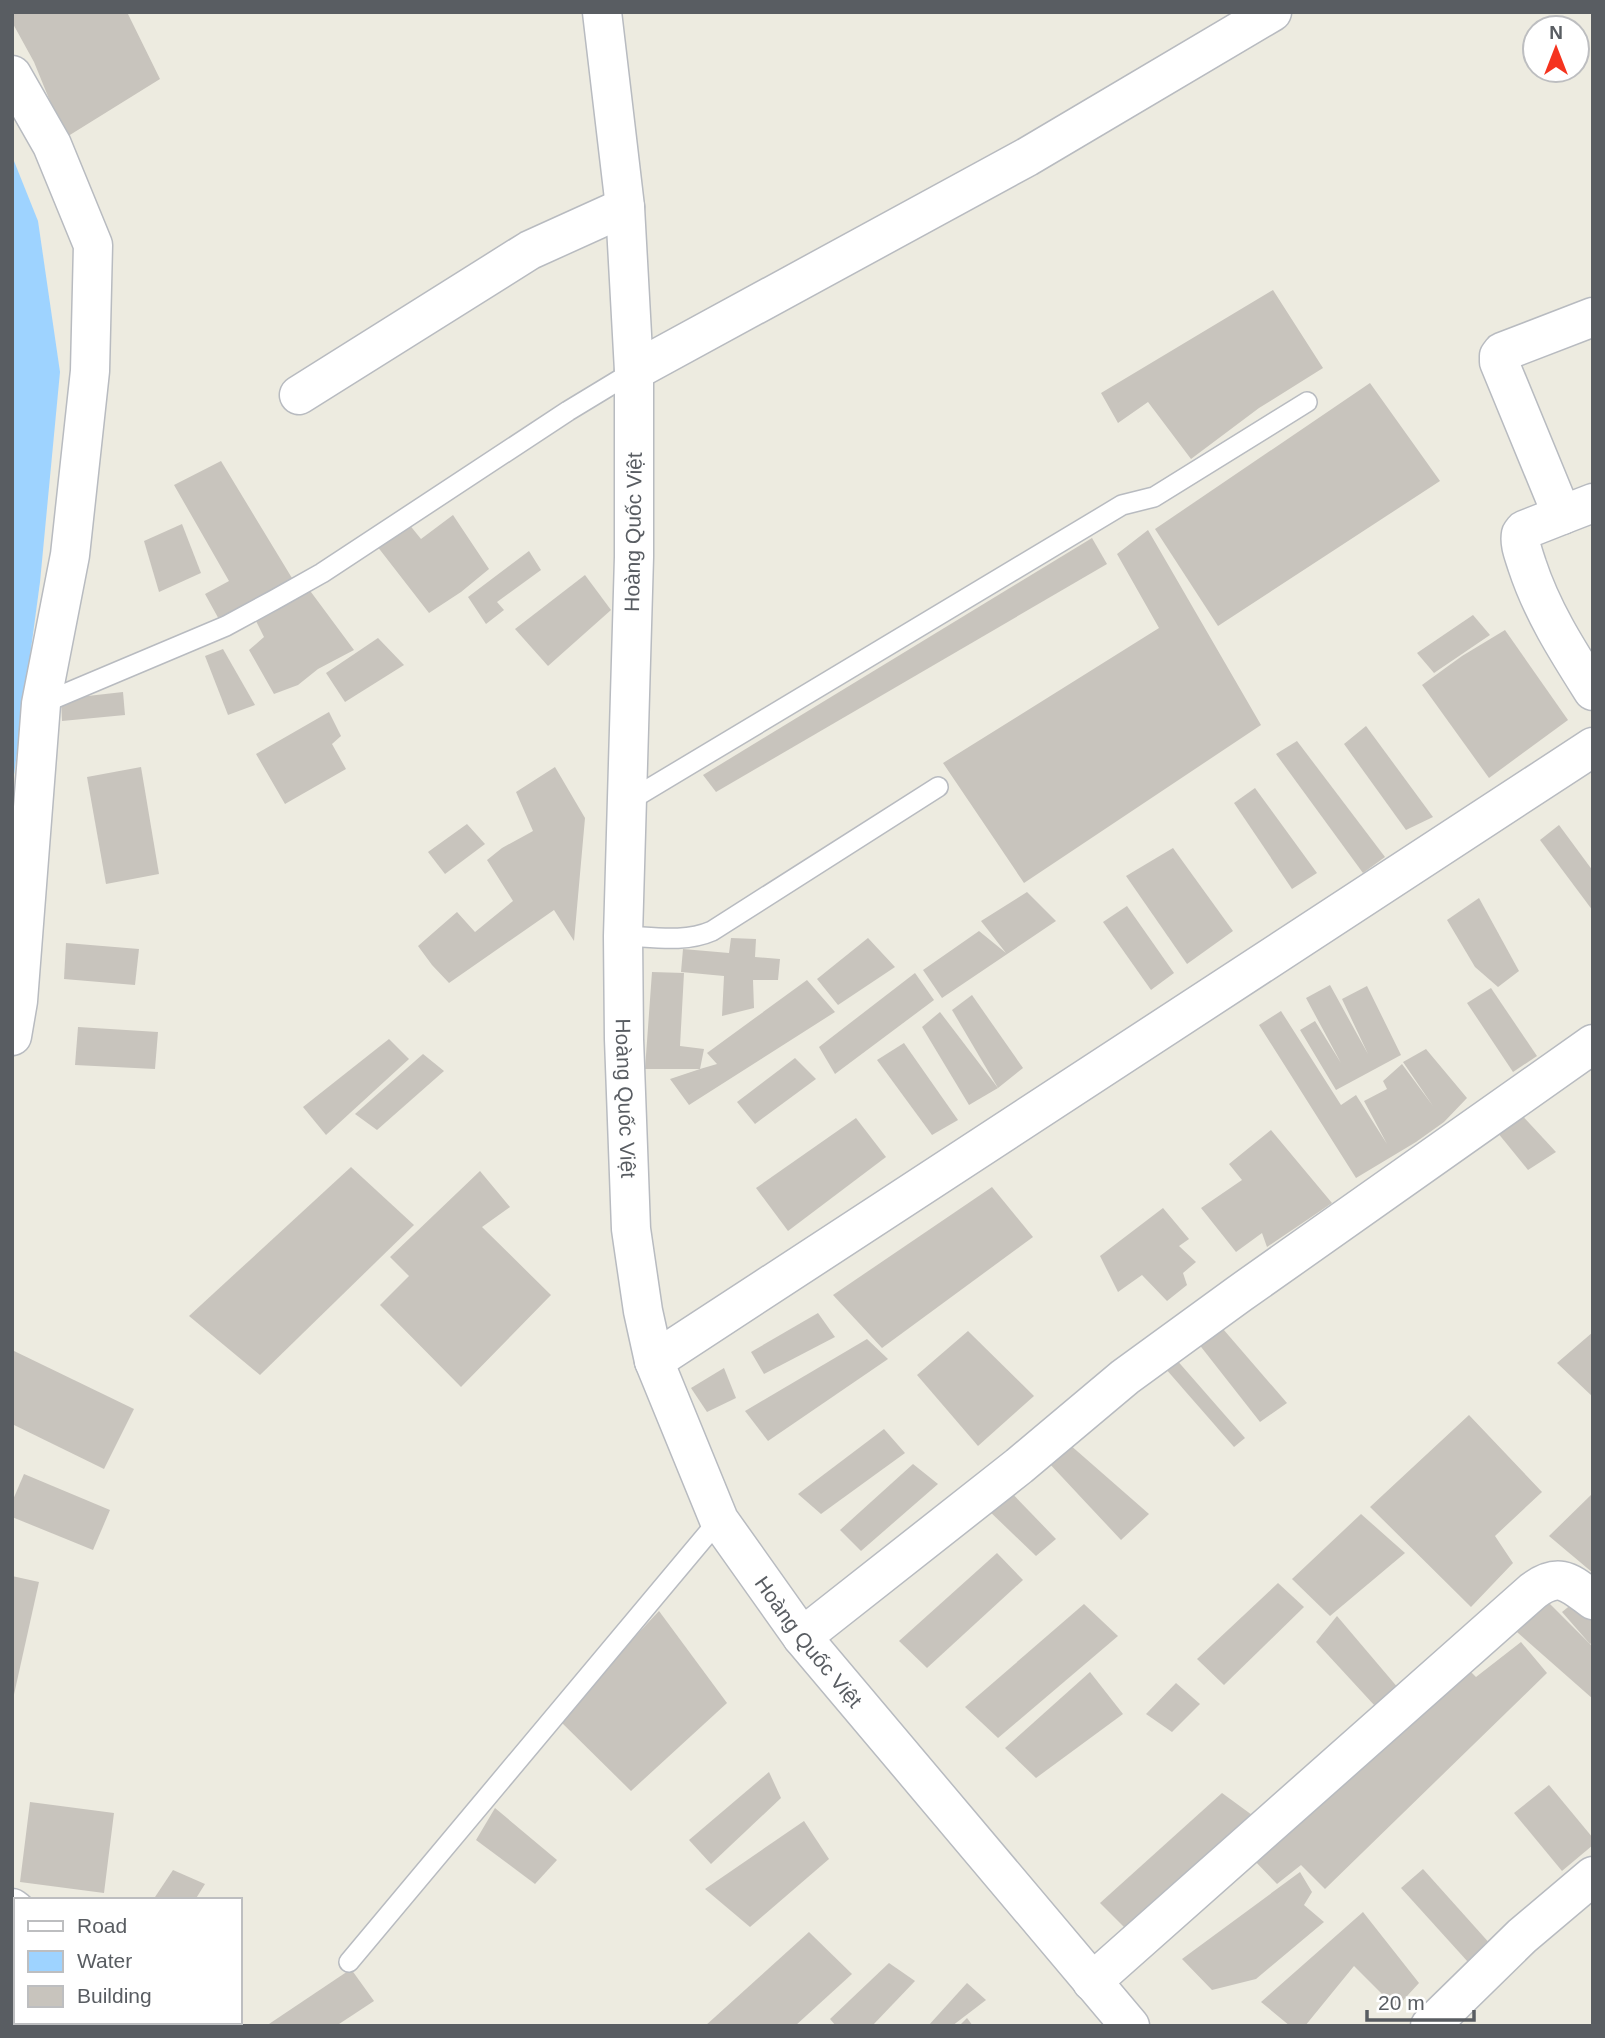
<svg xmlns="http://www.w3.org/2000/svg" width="1605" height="2038" viewBox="0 0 1605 2038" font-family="Arial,sans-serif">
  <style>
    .water { fill: #9ed3ff }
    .building { fill: #c8c4bd }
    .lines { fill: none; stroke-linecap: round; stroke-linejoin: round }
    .service-casing { stroke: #b8bbc0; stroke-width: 22 }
    .minor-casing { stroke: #b8bbc0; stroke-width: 41 }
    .tertiary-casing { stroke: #b8bbc0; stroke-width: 41 }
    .service { stroke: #fff; stroke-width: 19 }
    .minor { stroke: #fff; stroke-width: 38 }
    .tertiary { stroke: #fff; stroke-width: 38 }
    .labels { text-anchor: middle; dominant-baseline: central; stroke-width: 6; stroke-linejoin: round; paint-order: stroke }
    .street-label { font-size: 21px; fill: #595d62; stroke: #fff }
  </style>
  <rect width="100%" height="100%" fill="#edebe0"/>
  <g class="water">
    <polygon points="12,156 38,221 60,372 40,582 12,790"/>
    <polygon points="12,1985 16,1987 16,2022 76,2022 81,2026 12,2026"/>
  </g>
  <g class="building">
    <polygon points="12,12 127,12 160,79 65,138 34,62 12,22"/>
    <polygon points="1273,290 1323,368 1259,408 1191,459 1148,402 1118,423 1101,393"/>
    <polygon points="1370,383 1440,481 1218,626 1155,529"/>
    <polygon points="221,461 295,583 221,623 205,594 229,581 174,485"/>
    <polygon points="453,515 489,569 461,592 429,613 377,546 408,523 421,539"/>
    <polygon points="182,524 201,573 159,592 144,541"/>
    <polygon points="1148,530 1261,725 1024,883 943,763 1159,628 1117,554"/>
    <polygon points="1092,538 1107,564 716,792 703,775"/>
    <polygon points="529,551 541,570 497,602 504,610 486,624 468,597"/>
    <polygon points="585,575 611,610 548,666 515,629"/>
    <polygon points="308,588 354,650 318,669 298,685 274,694 249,650 264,637 256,621 276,611 274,601"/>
    <polygon points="1473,615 1490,635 1434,673 1417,653"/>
    <polygon points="1505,630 1568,720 1489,778 1422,685 1462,656"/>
    <polygon points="378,638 404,665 345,702 326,673"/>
    <polygon points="223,649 255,705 228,715 205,656"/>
    <polygon points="123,692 125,715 62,721 61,699"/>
    <polygon points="329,712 341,736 332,744 346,769 285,804 256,754"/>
    <polygon points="1366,726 1433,817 1406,830 1344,744"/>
    <polygon points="1297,741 1385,857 1363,873 1276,754"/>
    <polygon points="141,767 159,874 106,884 87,777"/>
    <polygon points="555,767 585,818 574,941 554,910 449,983 432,965 418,946 457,912 475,932 513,901 487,860 502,848 533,831 516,792"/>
    <polygon points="1255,788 1317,873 1292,889 1234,803"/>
    <polygon points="467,824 485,844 445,874 428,852"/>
    <polygon points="1559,825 1593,871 1593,911 1540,840"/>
    <polygon points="1173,848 1233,931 1187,964 1126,876"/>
    <polygon points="1027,892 1056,921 942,998 923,970 979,931 1006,953 981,921"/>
    <polygon points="1479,898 1519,971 1498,987 1475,967 1447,920"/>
    <polygon points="1127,906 1174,973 1151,990 1103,922"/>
    <polygon points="731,938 756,939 755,957 780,959 778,980 753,980 754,1008 722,1016 724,976 681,972 683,949 729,953"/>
    <polygon points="868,938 895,967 838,1005 817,979"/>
    <polygon points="66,943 139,949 135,985 64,979"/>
    <polygon points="652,972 684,973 680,1046 704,1049 700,1069 717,1064 707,1053 807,980 835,1012 689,1105 670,1079 700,1069 645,1069"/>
    <polygon points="915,973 934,1000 835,1074 819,1047"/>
    <polygon points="1330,985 1368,1054 1342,999 1367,986 1401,1055 1336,1090 1300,1030 1315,1021 1341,1063 1306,998"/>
    <polygon points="1491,988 1537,1056 1513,1072 1467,1003"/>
    <polygon points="972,995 1023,1068 998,1088 952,1010"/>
    <polygon points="1281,1011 1341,1105 1356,1095 1387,1144 1364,1101 1387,1089 1383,1081 1402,1064 1433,1106 1403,1062 1426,1049 1467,1098 1444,1122 1416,1142 1356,1178 1259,1025"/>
    <polygon points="940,1012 998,1088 969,1105 922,1027"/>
    <polygon points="78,1027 158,1032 155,1069 75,1065"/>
    <polygon points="389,1039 409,1059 326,1135 303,1107"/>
    <polygon points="904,1043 958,1120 932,1135 877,1060"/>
    <polygon points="423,1054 444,1071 377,1130 355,1114"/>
    <polygon points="795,1058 816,1079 755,1124 737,1102"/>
    <polygon points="1517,1110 1556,1152 1528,1170 1493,1127"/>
    <polygon points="856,1118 886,1157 788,1231 756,1188"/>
    <polygon points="1271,1130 1332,1203 1267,1247 1262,1233 1236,1252 1201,1208 1242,1180 1229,1164"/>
    <polygon points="351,1167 414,1225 260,1375 189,1316"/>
    <polygon points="480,1171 510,1207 482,1227 551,1295 461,1387 380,1305 409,1276 390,1257"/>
    <polygon points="992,1187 1033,1237 882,1348 833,1295"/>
    <polygon points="1163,1208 1189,1239 1179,1246 1196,1262 1183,1273 1187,1285 1167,1301 1142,1275 1118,1292 1100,1256"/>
    <polygon points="818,1313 835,1337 764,1374 751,1352"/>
    <polygon points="1217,1322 1287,1403 1260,1422 1198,1343"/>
    <polygon points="968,1331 1034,1396 978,1446 917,1375"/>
    <polygon points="1593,1332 1593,1397 1557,1363"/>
    <polygon points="867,1339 888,1359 768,1441 745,1411"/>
    <polygon points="12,1350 134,1409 104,1469 12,1424"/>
    <polygon points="1175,1358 1245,1438 1234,1447 1165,1368"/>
    <polygon points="724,1368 736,1398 707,1412 691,1388"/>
    <polygon points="1469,1415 1542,1492 1495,1536 1513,1563 1471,1607 1370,1507"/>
    <polygon points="884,1429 905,1453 821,1514 798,1494"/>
    <polygon points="1069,1444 1149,1514 1121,1540 1047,1461"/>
    <polygon points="913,1464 938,1484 861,1551 840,1530"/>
    <polygon points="24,1474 110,1510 93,1550 12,1517 12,1502"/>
    <polygon points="1006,1487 1056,1539 1036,1556 985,1507"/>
    <polygon points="1593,1493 1593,1573 1549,1536"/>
    <polygon points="1361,1514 1405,1553 1330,1616 1292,1579"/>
    <polygon points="997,1553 1023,1580 927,1668 899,1641"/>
    <polygon points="12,1576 39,1582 13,1699 12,1699"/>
    <polygon points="1278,1583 1304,1607 1224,1685 1197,1659"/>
    <polygon points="1583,1595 1593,1606 1593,1642 1590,1644 1562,1612"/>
    <polygon points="1548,1602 1593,1647 1593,1699 1517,1632"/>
    <polygon points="1084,1604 1118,1636 998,1738 965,1707"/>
    <polygon points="659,1611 727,1703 631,1791 558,1719"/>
    <polygon points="1337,1616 1399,1689 1375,1706 1316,1642"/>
    <polygon points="1521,1642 1547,1673 1325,1889 1301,1865 1277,1884 1252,1858 1465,1666 1476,1677"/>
    <polygon points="1090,1672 1123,1714 1036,1778 1005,1748"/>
    <polygon points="1176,1683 1200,1704 1172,1732 1146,1714"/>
    <polygon points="769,1772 781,1798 711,1864 689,1840"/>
    <polygon points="1549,1785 1593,1838 1593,1845 1562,1871 1514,1813"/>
    <polygon points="1222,1793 1252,1815 1131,1934 1100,1903"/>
    <polygon points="30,1802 114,1813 104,1893 20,1882"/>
    <polygon points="495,1808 557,1860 535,1884 476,1840"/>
    <polygon points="804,1821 829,1859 750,1927 705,1889"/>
    <polygon points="1423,1869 1492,1946 1468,1962 1401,1888"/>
    <polygon points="173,1870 205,1884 195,1900 153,1900"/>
    <polygon points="1300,1872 1312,1892 1304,1905 1324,1922 1256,1979 1212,1990 1182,1959"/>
    <polygon points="1363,1912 1419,1983 1396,2008 1354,1966 1305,2026 1290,2026 1261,2002"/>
    <polygon points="809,1932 852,1974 795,2026 705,2026"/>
    <polygon points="889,1963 915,1981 872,2026 836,2026 830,2019"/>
    <polygon points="351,1969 374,2001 336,2026 266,2026"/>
    <polygon points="967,1983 986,2000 952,2026 928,2026"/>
    <polygon points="967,2018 973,2026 959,2026"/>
  </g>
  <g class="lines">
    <g class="service-casing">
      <g id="service">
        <polyline points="41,704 226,626 274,600 322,573 568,411 634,371"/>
        <polyline points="627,802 1122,505 1154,497 1307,402"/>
        <path d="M623,936c29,1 62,7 89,-5l226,-144"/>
        <polyline points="349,1962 719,1520"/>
      </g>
    </g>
    <g class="minor-casing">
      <g id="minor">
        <polyline points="12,75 52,145 93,245 90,371 70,555 41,704 18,1001 12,1036"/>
        <path d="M1593,317l-91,35 -3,4v6l63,153 -38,15 -3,4c-2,10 3,21 6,31 15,46 40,85 66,126"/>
        <polyline points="634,371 1027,157 1272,12"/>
        <polyline points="299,395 530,250 625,207"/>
        <polyline points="1562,515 1593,503"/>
        <polyline points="654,1361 1593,747"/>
        <polyline points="802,1637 1019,1466 1125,1377 1239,1294 1593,1044"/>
        <polyline points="12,1908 16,1911"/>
        <path d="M1092,1982l441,-391c27,-20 37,-8 60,9"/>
        <polyline points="182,2022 187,2026"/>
        <polyline points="1430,2026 1522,1936 1593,1876"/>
      </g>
    </g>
    <g class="tertiary-casing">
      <g id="tertiary">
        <path id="s1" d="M602,12l23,195 9,164v186l-11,379 1,103 7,190 12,82 11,50 65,159 83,117 328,389"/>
      </g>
    </g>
    <use href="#service" class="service"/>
    <use href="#minor" class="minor"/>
    <use href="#tertiary" class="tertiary"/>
  </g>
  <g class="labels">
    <g class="street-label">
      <text transform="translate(633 532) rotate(-89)">Hoàng Quốc Việt</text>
      <text stroke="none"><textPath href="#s1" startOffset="1088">Hoàng Quốc Việt</textPath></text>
      <text stroke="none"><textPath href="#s1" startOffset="1676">Hoàng Quốc Việt</textPath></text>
    </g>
  </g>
  <rect width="1605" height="2038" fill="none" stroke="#595d62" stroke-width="28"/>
  <rect x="14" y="1898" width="228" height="126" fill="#ffffff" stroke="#bdbec0" stroke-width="2"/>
  <rect x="28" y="1921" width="35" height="10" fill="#ffffff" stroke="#bdbec0" stroke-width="2"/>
  <text x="77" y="1933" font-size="21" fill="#595d62">Road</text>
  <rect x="28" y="1951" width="35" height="21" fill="#9ed3ff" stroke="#bdbec0" stroke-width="2"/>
  <text x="77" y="1968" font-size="21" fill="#595d62">Water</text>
  <rect x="28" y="1986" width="35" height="21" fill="#c8c4bd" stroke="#bdbec0" stroke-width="2"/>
  <text x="77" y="2003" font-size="21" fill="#595d62">Building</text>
  <g transform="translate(1556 49)"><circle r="33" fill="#ffffff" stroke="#bdbec0" stroke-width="2"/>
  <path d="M0-5L12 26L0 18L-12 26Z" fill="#f5331e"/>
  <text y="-10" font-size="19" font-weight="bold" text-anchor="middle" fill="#595d62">N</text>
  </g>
  <path d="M1367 2010v10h107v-10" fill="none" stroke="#595d62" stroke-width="3.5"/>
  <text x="1378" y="2010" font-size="21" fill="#595d62" stroke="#ffffff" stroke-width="5" paint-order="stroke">20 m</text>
</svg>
